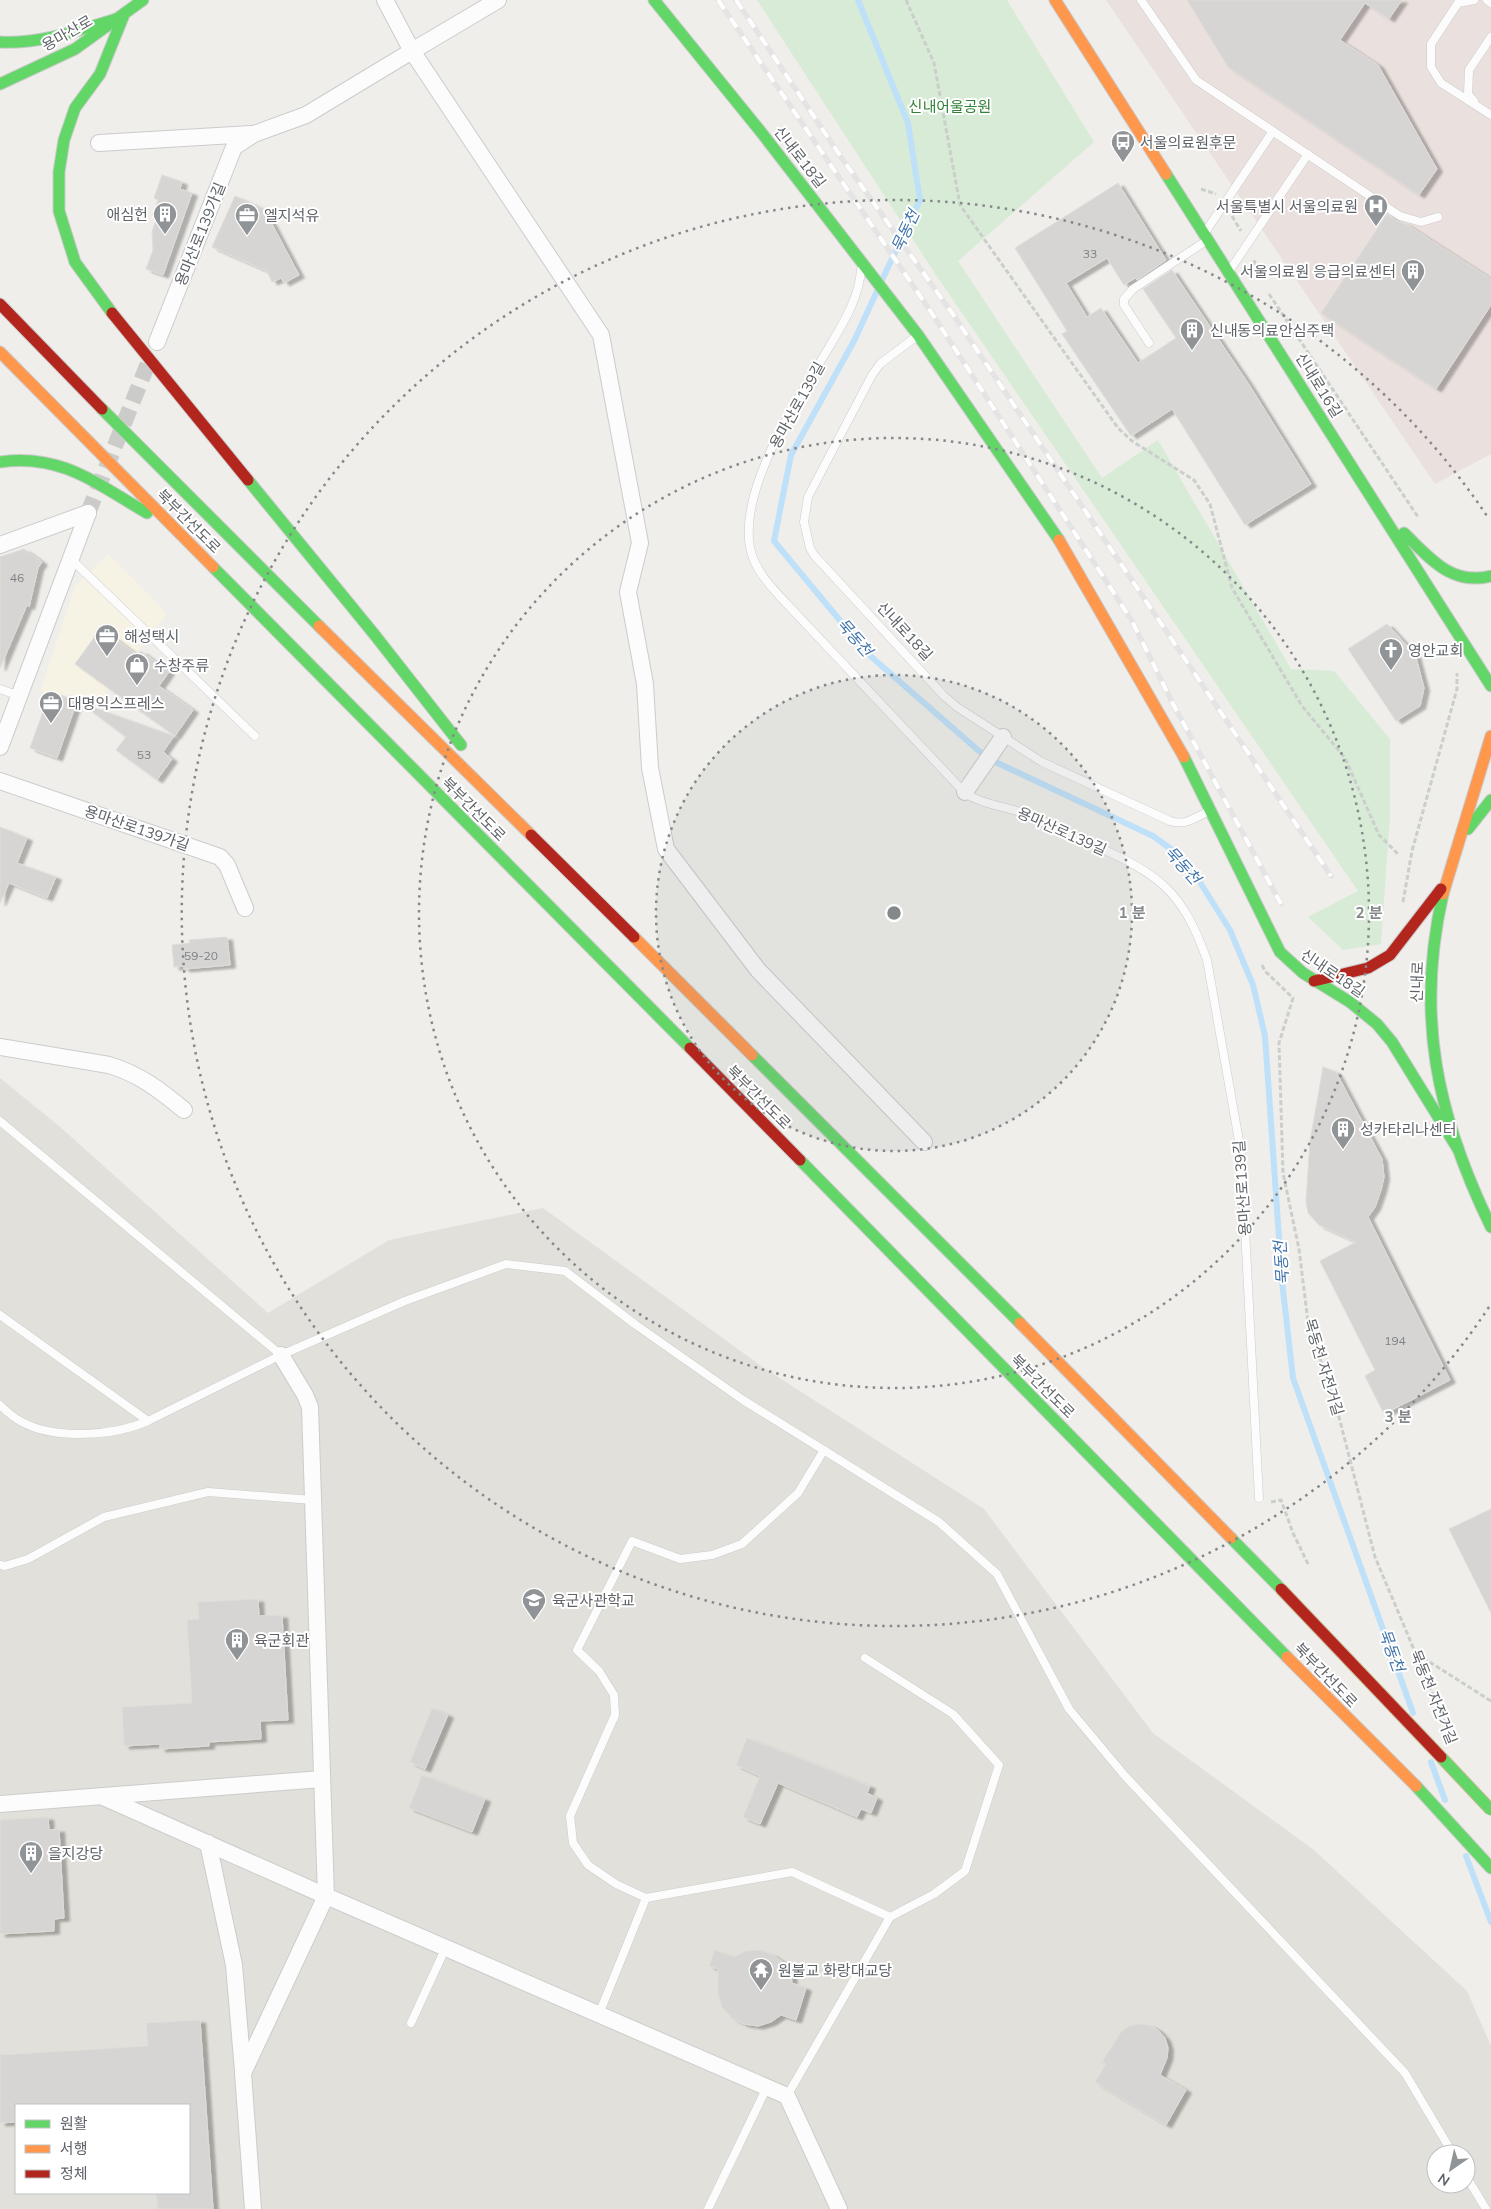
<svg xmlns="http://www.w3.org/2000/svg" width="1491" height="2209" viewBox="0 0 1491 2209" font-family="Mulish,'Noto Sans KR',sans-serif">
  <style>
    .commercial { fill: #f7f3e4 }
    .education { fill: #e2e0da; fill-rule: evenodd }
    .medical { fill: #eae0de }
    .green { fill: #d8ebd6 }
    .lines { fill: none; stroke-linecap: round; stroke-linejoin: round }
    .stream { stroke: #bfe0f9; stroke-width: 6 }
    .building { fill: #d6d5d3; stroke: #deddd9; filter: url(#shadow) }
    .street-tunnel { stroke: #cbcbca; stroke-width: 16; stroke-dasharray: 16 8; stroke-linecap: butt }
    .lane-casing { stroke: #cbcccc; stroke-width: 9 }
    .street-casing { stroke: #cbcccc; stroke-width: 18 }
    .fast-casing { stroke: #cacacb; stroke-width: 13 }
    .slow-casing { stroke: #cacacb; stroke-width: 13 }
    .jam-casing { stroke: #cacacb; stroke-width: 13 }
    .path { stroke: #cacfcc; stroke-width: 3; stroke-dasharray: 5 2.5; stroke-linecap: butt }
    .lane { stroke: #fdfcfc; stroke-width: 8 }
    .street { stroke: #fdfcfc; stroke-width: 16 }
    .fast { stroke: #63d668; stroke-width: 11 }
    .slow { stroke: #ff974d; stroke-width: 11 }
    .jam { stroke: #b3261e; stroke-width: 11 }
    .rail-casing { stroke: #e4e4e4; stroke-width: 5.5 }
    .rail { stroke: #fff; stroke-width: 4; stroke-dasharray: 11; stroke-linecap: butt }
    .fast-bridge-casing { stroke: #c8b996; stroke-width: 13; stroke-linecap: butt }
    .jam-bridge-casing { stroke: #c8b996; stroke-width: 13; stroke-linecap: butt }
    .fast-bridge { stroke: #63d668; stroke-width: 11 }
    .jam-bridge { stroke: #b3261e; stroke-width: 11 }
    .ring { fill: none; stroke: #84888a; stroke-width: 2.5; stroke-dasharray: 2.5 5 }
    .labels { text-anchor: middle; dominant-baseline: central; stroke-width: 4; stroke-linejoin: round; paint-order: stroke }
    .number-label { font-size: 12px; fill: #7e8184 }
    .street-label { font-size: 15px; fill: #5f6368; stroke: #fff }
    .park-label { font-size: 15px; fill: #348238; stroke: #fff }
    .poi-label { font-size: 15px; fill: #5f6368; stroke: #fff; text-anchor: start }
    .water-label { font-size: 16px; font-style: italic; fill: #4174aa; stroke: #fff }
    .centre { fill: #84888a; stroke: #fff; stroke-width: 2.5 }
    .ring-label { font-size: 15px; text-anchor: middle; font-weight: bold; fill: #84888a; stroke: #fff; stroke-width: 4; stroke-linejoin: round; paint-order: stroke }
  </style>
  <defs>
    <filter id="shadow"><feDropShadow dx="5.5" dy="3" stdDeviation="1" flood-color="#0004"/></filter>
  </defs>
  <rect width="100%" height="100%" fill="#efeeea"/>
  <polygon class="commercial" points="108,554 167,614 101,699 40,692 75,586"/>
  <path class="education" d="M0,1078l59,48 209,187 121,-73 154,-32 221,160 220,141 169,224 161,117 153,141 24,55v163h-1491zM16,2105h173v88h-173zM1436,2154h30v30h-30z"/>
  <polygon class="medical" points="1106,0 1491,0 1491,454 1435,484"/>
  <polygon class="green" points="757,0 1007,0 1094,142 958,261 1102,478 1158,440 1291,669 1334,671 1390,739 1390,815 1381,944 1343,950 1308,917 1358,891 936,275"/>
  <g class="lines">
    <g class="stream">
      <polyline points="858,0 908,123 920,200 882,280"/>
      <polyline points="878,289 854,341 791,455 774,541 867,653 987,758 1153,836 1175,852 1196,876 1230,930 1253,985 1265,1036 1282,1281 1293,1378 1413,1713"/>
      <polyline points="1431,1762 1445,1800"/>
      <polyline points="1466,1856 1491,1922"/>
    </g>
  </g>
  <g class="building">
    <polygon points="1187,0 1402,0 1389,19 1365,3 1340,40 1378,65 1437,169 1419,195 1228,67"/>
    <polygon points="162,175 182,182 180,189 192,193 163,275 146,269 153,250 152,232 157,217 152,215 158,200 154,198"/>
    <polygon points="1118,183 1166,260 1137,280 1135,278 1124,285 1107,258 1066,283 1087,317 1101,308 1138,363 1176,338 1143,289 1172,270 1248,383 1311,484 1245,525 1172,409 1131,436 1062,334 1067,331 1015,248"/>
    <polygon points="235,196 264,209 299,275 284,283 281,278 272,282 267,271 212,247"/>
    <polygon points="1387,214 1397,221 1406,224 1491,279 1491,305 1436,389 1321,313"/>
    <polygon points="24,549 42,562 38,568 29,607 27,605 0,668 0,557"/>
    <polygon points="1387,624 1415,654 1424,688 1420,706 1396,721 1348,649"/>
    <polygon points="101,628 137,655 141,651 169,672 159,686 193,710 175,736 75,664"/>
    <polygon points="50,692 77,701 57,758 30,748"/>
    <polygon points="92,707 174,736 163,752 172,759 157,780 116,750 126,737 90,710"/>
    <polygon points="0,827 27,838 17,863 56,877 47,898 9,883 0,903"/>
    <polygon points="227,937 230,965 184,969 184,966 174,967 172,945 190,943 189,940"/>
    <polygon points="1323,1067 1336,1072 1382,1159 1384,1177 1381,1190 1375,1207 1368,1217 1450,1380 1384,1414 1365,1376 1375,1370 1320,1261 1356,1242 1319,1225 1308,1213 1306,1201 1310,1141"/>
    <polygon points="1491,1509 1491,1613 1449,1529"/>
    <polygon points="258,1599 259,1616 282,1615 288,1720 260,1721 261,1739 209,1742 209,1746 160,1749 160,1744 124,1746 122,1707 192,1703 187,1620 199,1619 198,1602"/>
    <polygon points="432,1708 448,1715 425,1769 410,1762"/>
    <polygon points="747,1738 870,1786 867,1793 877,1798 871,1813 861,1809 857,1817 778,1783 760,1824 743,1817 760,1776 736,1765"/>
    <polygon points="422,1775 485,1799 472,1832 409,1808"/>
    <polygon points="48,1817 49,1830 59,1829 64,1918 54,1919 54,1931 0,1934 0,1820"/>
    <polygon points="715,1950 734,1957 745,1951 759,1950 773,1955 784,1963 791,1975 792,1983 806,1988 796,2020 781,2015 771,2022 758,2026 744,2024 732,2018 722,2007 718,1994 718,1969 709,1966"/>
    <polygon points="200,2020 213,2209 158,2209 156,2193 189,2193 189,2105 16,2105 16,2122 0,2123 0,2055 148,2046 146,2023"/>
    <polygon points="1139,2024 1150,2025 1158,2030 1165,2038 1168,2048 1167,2058 1160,2075 1186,2090 1166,2125 1095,2082 1106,2064 1102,2062 1121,2032 1129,2026"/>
  </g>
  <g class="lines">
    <polyline class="street-tunnel" points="88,513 151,356"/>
    <g class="lane-casing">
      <g id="lane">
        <polyline points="1141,0 1196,80 1400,216 1421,222 1438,217"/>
        <polyline points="1474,0 1458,3 1431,44 1431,67 1441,83 1491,115"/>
        <polyline points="1487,0 1491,3"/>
        <polyline points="1474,101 1468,94 1469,70 1491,37"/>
        <polyline points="1206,231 1273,131"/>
        <path d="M861,270c-2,29 -19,55 -33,79 -30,50 -97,150 -75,209 7,18 21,32 34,46l178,189c18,12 41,13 61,21 23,8 44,20 66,30 67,31 89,44 115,116l34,192 18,346"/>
        <polyline points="1230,270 1308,154"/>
        <path d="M917,336l-37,28 -8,11 -64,122 -4,25 6,26 4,7 130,141 13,11 85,55 128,59c15,5 25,-3 39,-10"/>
        <polyline points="1149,343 1124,305 1124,299 1133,289 1206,241"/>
        <polyline points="71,559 255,736"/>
        <polyline points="0,689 19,696"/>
        <polyline points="0,1121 281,1355"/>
        <polyline points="0,1315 148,1421"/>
        <path d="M0,1405c6,6 14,13 22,17 33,18 92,14 126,-1l133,-66 124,-54 101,-37 59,7 71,54 107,75 196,122 58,52 72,135 56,67 280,297 48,81"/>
        <polyline points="0,1565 5,1566 28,1559 104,1517 208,1492 313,1500"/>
        <polyline points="646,1898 792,1872 890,1917"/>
        <polyline points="599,2014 646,1898 616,1884 588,1865 573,1843 570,1816 615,1715 614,1695 599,1671 577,1650 632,1541 680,1559 712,1555 742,1544 798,1493 824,1450"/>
        <polyline points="411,2023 446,1947"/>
        <polyline points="787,2096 890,1917 934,1894 965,1871 999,1765 953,1714 865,1658"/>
        <polyline points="1466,2176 1486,2209"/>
        <polyline points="708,2209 767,2087"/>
      </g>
    </g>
    <g class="street-casing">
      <g id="street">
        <polyline points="385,0 412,51 498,0"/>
        <polyline points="99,143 251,134"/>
        <polyline points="157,342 234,147 254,134 306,115 412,51 601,335 640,543 628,592 645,684 650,768 666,849 758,970 924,1142"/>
        <polyline points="0,545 88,513"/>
        <polyline points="0,747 88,513"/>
        <polyline points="0,781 220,857 227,865 245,908"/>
        <polyline points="965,792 1003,737"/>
        <path d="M0,1047l109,18c30,9 51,25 75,45"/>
        <polyline points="281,1355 305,1395 310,1407 326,1896 787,2096 839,2209"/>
        <polyline points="101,1796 326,1896 243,2073 253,2209"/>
        <polyline points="0,1804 322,1779"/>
        <polyline points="208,1843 234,1965 243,2071"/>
      </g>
    </g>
    <g class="fast-casing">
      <g id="fast">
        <polyline points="654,0 761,132 918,335 1059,540"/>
        <path d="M0,42c43,2 82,-13 123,-25"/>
        <polyline points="0,84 75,49 143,0"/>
        <polyline points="1166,174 1491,686"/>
        <polyline points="112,313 75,262 59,211 59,172 64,140 75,108 100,74 123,17"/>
        <polyline points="102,409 319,626"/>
        <path d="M0,462c61,-9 97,22 147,51"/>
        <polyline points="248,480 374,634 461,745"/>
        <path d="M1404,533c26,25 47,53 87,43"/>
        <polyline points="213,567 690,1048"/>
        <polyline points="1184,757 1280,952 1303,973 1350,1002 1377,1024 1392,1042 1458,1149"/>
        <polyline points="1468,829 1491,800"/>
        <path d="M1443,894c-28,122 -6,222 48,333"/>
        <polyline points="752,1055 1020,1323"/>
        <polyline points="800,1160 1287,1657"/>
        <polyline points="1231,1538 1281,1589"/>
        <polyline points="1416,1786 1491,1868"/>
      </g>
    </g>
    <g class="slow-casing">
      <g id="slow">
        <polyline points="1055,0 1166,174"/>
        <polyline points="0,352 213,567"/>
        <polyline points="1059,540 1184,757"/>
        <polyline points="319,626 531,835"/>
        <polyline points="1443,894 1491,736"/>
        <polyline points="634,937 752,1055"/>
        <polyline points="1020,1323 1231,1538"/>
        <polyline points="1287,1657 1416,1786"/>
      </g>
    </g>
    <g class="jam-casing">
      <g id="jam">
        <polyline points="0,304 102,409"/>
        <polyline points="112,313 248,480"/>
        <polyline points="531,835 634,937"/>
        <polyline points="1314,981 1368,968 1390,955 1441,889"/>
        <polyline points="690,1048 800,1160"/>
      </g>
    </g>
    <g class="path">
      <polyline points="906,0 934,63 960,205 1118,428 1132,441 1194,480 1210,504 1232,588 1302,706 1345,758 1379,835 1398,854"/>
      <polyline points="1201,189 1216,194"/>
      <polyline points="1232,216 1241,231"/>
      <polyline points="1255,272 1253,269 1255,259"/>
      <polyline points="1269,294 1418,517"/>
      <polyline points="1403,902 1412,851 1457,689 1457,673"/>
      <polyline points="1262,965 1265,971 1293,998 1279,1043 1283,1173 1299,1249 1308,1322 1339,1417 1375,1557 1447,1728"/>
      <polyline points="1271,1502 1281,1500 1293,1533 1309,1566"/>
      <polyline points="1417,1654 1491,1701"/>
    </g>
    <use href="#lane" class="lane"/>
    <use href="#street" class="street"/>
    <use href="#fast" class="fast"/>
    <use href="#slow" class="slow"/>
    <use href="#jam" class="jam"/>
    <g class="rail-casing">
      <g id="rail">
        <polyline points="718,0 929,309 1132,621 1172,702 1281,904"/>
        <polyline points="736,0 841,157 952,313 1331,876"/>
      </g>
    </g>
    <use href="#rail" class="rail"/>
    <g class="fast-bridge-casing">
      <polyline id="fast-bridge" points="1441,1757 1491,1810"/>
    </g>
    <g class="jam-bridge-casing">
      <polyline id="jam-bridge" points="1281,1589 1441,1757"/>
    </g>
    <use href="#fast-bridge" class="fast-bridge"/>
    <use href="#jam-bridge" class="jam-bridge"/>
  </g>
  <circle cx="894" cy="913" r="238" fill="#84888a" fill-opacity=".12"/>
  <g class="ring">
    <circle cx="894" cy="913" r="238"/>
    <circle cx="894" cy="913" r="475"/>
    <path d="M1489 1307A713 713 0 1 1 1489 519"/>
  </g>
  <defs>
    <g id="bus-pin" transform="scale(1.25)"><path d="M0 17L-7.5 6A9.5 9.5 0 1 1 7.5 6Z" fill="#919496" stroke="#fff"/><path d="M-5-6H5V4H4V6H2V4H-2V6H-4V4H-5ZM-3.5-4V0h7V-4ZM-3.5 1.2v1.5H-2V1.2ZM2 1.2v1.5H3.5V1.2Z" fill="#fff"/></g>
    <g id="hospital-pin" transform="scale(1.25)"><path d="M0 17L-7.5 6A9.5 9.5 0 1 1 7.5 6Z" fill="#919496" stroke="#fff"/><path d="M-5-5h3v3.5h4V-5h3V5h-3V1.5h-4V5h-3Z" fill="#fff"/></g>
    <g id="building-pin" transform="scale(1.25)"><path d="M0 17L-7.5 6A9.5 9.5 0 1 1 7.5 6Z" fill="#919496" stroke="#fff"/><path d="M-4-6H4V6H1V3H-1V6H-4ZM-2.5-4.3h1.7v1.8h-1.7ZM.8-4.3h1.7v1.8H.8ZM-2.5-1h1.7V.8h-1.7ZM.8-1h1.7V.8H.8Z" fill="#fff"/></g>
    <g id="office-pin" transform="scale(1.25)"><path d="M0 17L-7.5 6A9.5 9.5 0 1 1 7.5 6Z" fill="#919496" stroke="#fff"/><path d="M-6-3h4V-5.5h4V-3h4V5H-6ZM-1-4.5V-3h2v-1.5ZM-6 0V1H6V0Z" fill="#fff"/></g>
    <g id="church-pin" transform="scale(1.25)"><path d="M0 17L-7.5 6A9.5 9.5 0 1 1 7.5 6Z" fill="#919496" stroke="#fff"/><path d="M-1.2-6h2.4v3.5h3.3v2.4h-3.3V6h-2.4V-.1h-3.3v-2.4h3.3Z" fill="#fff"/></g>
    <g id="shop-pin" transform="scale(1.25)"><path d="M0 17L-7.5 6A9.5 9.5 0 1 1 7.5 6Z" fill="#919496" stroke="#fff"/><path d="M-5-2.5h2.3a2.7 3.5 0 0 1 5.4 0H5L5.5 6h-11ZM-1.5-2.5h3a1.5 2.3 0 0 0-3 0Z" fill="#fff"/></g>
    <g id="university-pin" transform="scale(1.25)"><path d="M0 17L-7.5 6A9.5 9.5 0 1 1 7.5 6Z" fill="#919496" stroke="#fff"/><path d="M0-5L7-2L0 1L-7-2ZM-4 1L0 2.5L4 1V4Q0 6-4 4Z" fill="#fff"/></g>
    <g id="temple-pin" transform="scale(1.25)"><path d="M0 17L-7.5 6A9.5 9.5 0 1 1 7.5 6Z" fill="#919496" stroke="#fff"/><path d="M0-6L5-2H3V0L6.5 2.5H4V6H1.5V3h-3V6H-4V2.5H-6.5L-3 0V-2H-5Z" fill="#fff"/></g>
  </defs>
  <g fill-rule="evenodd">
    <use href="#bus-pin" x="1123" y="142"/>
    <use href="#hospital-pin" x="1376" y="206"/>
    <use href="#building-pin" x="165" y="214"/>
    <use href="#office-pin" x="247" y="215"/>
    <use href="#building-pin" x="1413" y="271"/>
    <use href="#building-pin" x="1192" y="330"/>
    <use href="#office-pin" x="107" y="636"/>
    <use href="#church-pin" x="1391" y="650"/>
    <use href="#shop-pin" x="137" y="665"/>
    <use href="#office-pin" x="51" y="703"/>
    <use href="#building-pin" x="1343" y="1129"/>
    <use href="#university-pin" x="534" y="1600"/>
    <use href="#building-pin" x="237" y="1640"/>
    <use href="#building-pin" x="31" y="1853"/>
    <use href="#temple-pin" x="761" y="1970"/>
  </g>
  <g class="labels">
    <g class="number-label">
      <text x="1090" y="253">33</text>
      <text x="17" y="577">46</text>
      <text x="144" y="754">53</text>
      <text x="201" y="955">59-20</text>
      <text x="1395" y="1340">194</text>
    </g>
    <g class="street-label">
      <text transform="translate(67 33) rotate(-30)">용마산로</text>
      <text transform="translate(800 157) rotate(52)">신내로18길</text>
      <text transform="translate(200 234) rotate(-68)">용마산로139가길</text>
      <text transform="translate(1319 385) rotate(58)">신내로16길</text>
      <text transform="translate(797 405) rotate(-61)">용마산로139길</text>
      <text transform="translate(189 521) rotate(45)">북부간선도로</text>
      <text transform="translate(905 631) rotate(47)">신내로18길</text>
      <text transform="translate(474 809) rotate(45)">북부간선도로</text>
      <text transform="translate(137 828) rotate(19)">용마산로139가길</text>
      <text transform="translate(1062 831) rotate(24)">용마산로139길</text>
      <text transform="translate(1333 973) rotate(34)">신내로18길</text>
      <text transform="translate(1417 982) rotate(-88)">신내로</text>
      <text transform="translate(759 1097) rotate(45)">북부간선도로</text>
      <text transform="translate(1242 1188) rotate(-94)">용마산로139길</text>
      <text transform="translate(1324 1367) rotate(73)">목동천 자전거길</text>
      <text transform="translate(1043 1386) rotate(45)">북부간선도로</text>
      <text transform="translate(1326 1675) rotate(46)">북부간선도로</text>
      <text transform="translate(1434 1697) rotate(68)">묵동천 자전거길</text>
    </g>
    <g class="park-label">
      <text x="950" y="106">신내어울공원</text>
    </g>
    <g class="poi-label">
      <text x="1140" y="142">서울의료원후문</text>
      <text x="1358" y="206" text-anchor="end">서울특별시 서울의료원</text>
      <text x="148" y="214" text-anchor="end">애심헌</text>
      <text x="264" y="215">엘지석유</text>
      <text x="1396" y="271" text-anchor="end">서울의료원 응급의료센터</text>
      <text x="1210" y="330">신내동의료안심주택</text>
      <text x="124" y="636">해성택시</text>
      <text x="1408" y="650">영안교회</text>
      <text x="154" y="665">수창주류</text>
      <text x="68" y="703">대명익스프레스</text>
      <text x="1360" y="1129">성카타리나센터</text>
      <text x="552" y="1600">육군사관학교</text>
      <text x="254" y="1640">육군회관</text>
      <text x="48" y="1853">을지강당</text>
      <text x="778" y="1970">원불교 화랑대교당</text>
    </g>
    <g class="water-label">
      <text transform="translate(905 231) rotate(-65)">묵동천</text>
      <text transform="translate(855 637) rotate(49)">묵동천</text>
      <text transform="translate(1183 865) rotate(48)">묵동천</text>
      <text transform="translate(1281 1263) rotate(-94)">묵동천</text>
      <text transform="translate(1392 1650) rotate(70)">묵동천</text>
    </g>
  </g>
  <circle cx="894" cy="913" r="8" class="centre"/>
  <g class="ring-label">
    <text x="1132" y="918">1 분</text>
    <text x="1369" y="918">2 분</text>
    <text x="1398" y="1422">3 분</text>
  </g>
  <rect x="15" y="2104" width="175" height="90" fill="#ffffff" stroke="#bfc1c3"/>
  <rect x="25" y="2120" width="25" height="8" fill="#63d668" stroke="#bfc1c3"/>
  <text x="60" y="2129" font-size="15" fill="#5f6368">원활</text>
  <rect x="25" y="2145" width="25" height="8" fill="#ff974d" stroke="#bfc1c3"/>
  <text x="60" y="2154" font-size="15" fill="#5f6368">서행</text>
  <rect x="25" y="2170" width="25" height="8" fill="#b3261e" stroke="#bfc1c3"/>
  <text x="60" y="2179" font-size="15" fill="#5f6368">정체</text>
  <g transform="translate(1451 2169) rotate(214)"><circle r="24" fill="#ffffff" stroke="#bfc1c3"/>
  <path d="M0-4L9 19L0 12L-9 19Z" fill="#919496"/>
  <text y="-8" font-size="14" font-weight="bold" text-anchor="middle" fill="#5f6368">N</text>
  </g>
</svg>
